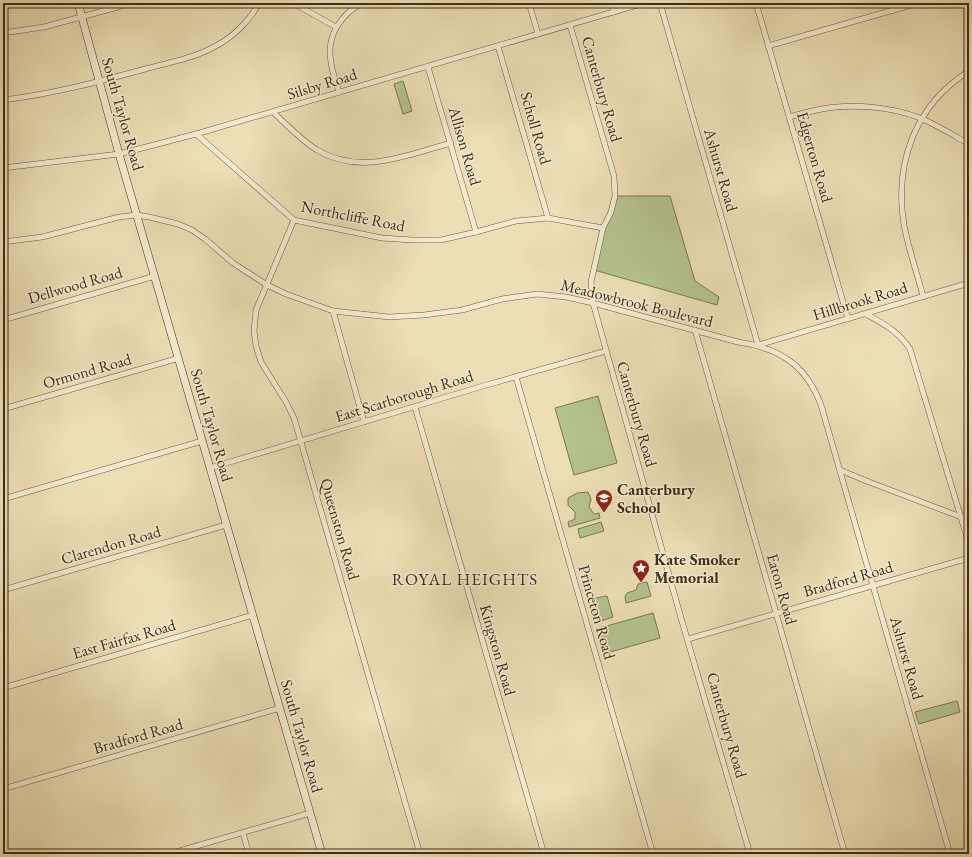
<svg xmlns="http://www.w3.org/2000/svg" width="972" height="857" viewBox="0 0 972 857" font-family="'EB Garamond',serif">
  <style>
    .green { fill: #b4c290; stroke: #7a7755 }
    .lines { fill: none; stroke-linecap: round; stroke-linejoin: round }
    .street-casing { stroke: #6c5841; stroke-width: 6 }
    .secondary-casing { stroke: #412c1a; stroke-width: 8 }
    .street { stroke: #f3eacf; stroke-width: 5 }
    .secondary { stroke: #f3eacf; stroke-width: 7 }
    .labels { text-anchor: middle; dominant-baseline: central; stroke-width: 3; stroke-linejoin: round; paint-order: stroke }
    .street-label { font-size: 16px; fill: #412c1a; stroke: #f3eacf }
    .poi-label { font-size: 16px; font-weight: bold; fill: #412c1a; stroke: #f3eacf; text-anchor: start }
    .neighbourhood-label { font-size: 17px; letter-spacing: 1px; fill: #412c1a; stroke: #f3eacf }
  </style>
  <rect width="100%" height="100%" fill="#ecdeb5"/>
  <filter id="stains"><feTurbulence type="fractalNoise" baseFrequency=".005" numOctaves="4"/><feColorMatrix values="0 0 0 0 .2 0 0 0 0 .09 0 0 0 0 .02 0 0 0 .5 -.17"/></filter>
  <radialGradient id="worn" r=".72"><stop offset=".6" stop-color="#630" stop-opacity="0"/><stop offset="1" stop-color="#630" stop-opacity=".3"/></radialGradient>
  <g class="green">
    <polygon points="403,81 412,111 403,114 394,84"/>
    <polygon points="615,196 670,196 695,281 719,297 717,305 594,270 603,228"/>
    <polygon points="598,396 617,463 574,475 555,408"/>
    <polygon points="588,492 591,499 589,507 594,514 599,513 600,518 569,527 568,522 575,519 575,512 568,505 568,498 577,493"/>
    <polygon points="601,522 604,531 580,538 578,529"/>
    <polygon points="647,582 651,596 626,603 625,597 627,593 636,590 638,584"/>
    <polygon points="606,596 607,596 613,617 598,622 592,599"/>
    <polygon points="653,613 660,638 603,654 596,629"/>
    <polygon points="957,701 960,712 919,724 915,712"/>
  </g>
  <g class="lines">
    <g class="street-casing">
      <g id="street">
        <polyline points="293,3 336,27"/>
        <polyline points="529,3 538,34"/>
        <polyline points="611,3 614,12"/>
        <polyline points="660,3 758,345"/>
        <polyline points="756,3 848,319"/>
        <polyline points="570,25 614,176 615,196 611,212 603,228 591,282 593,303 681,618 750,854"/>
        <polyline points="3,33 44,27 118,7 128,3"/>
        <polyline points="498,46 548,218"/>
        <polyline points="768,46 918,3"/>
        <polyline points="428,67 476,232"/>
        <path d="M339,92c-3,-10 -7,-20 -8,-30 -5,-25 9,-47 31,-59"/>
        <path d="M3,100c49,-6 95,-18 142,-31 22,-6 46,-10 67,-21 19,-9 37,-26 47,-45"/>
        <path d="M273,112c14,13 28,28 44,38 44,26 90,5 134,-7"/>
        <path d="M789,117c11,-3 22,-6 33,-8 30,-6 70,-2 98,9 17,7 33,17 49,26"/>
        <polyline points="196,134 294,220 382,238 412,240 441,240 476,232 516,221 548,218 603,228"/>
        <polyline points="3,168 119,154 196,134 644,3"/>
        <polyline points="294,220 256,310 254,331 256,346 261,362 286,402 294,418 420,854"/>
        <path d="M3,242l39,-5 77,-20 18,-2 12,2 29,7 14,6 13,9 28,24 34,22 19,9 47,17 56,6 35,-2 38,-5 40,-11 35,-5 29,3 27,6 145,39c42,6 68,23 83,63l129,449"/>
        <path d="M923,296c-6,-23 -15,-49 -19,-71 -10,-62 11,-120 65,-154"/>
        <polyline points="333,311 364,422"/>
        <path d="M866,314c18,10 32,17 44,35l59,195"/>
        <polyline points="3,320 155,276"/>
        <polyline points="695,330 845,854"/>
        <polyline points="758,345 969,283"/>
        <polyline points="516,377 653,854"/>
        <polyline points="415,407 544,854"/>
        <polyline points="3,409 179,358"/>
        <polyline points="210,468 483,386 606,351"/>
        <polyline points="840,470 869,482 969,520"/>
        <polyline points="3,499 202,441"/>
        <polyline points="3,590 226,525"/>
        <polyline points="688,639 969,558"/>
        <polyline points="3,688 253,615"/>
        <polyline points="3,789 280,708"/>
        <polyline points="243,833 249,854"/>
        <polyline points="169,854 310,813"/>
      </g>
    </g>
    <g class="secondary-casing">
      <polyline id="secondary" points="78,3 119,154 322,854"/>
    </g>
    <use href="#street" class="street"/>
    <use href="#secondary" class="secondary"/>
  </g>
  <defs>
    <g id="school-pin" transform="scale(0.9)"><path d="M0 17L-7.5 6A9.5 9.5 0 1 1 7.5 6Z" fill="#8f2418" stroke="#f3eacf"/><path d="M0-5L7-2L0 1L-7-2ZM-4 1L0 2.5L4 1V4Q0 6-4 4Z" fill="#fff"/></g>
    <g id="sight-pin" transform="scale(0.9)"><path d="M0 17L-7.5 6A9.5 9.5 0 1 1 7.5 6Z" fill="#8f2418" stroke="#f3eacf"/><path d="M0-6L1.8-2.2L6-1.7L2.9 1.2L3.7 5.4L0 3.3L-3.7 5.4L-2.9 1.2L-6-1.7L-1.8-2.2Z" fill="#fff"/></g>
  </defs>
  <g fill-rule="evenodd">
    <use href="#school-pin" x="604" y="498"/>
    <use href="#sight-pin" x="641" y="568"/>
  </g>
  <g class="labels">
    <g class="street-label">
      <text transform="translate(322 84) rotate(-17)">Silsby Road</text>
      <text transform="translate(602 89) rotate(74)">Canterbury Road</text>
      <text transform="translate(123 114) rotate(74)">South Taylor Road</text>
      <text transform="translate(536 128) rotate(74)">Scholl Road</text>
      <text transform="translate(465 146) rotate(74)">Allison Road</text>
      <text transform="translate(815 157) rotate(74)">Edgerton Road</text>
      <text transform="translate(721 170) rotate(74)">Ashurst Road</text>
      <text transform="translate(353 216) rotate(11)">Northcliffe Road</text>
      <text transform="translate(75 285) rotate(-16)">Dellwood Road</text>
      <text transform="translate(860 301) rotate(-17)">Hillbrook Road</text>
      <text transform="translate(637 303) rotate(14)">Meadowbrook Boulevard</text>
      <text transform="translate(87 371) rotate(-16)">Ormond Road</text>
      <text transform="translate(404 396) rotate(-17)">East Scarborough Road</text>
      <text transform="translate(637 414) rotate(74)">Canterbury Road</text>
      <text transform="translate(212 425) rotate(74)">South Taylor Road</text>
      <text transform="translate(340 529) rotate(74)">Queenston Road</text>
      <text transform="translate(111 545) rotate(-16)">Clarendon Road</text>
      <text transform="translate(848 579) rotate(-16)">Bradford Road</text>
      <text transform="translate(782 589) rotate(74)">Eaton Road</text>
      <text transform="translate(597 612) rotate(74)">Princeton Road</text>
      <text transform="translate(124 639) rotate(-16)">East Fairfax Road</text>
      <text transform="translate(498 650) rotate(74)">Kingston Road</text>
      <text transform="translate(907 658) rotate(74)">Ashurst Road</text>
      <text transform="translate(727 725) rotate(74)">Canterbury Road</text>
      <text transform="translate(138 736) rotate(-16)">Bradford Road</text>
      <text transform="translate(302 736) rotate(74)">South Taylor Road</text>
    </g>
    <g class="poi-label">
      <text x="617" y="489">Canterbury<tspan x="617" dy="18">School</tspan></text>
      <text x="654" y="559">Kate Smoker<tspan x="654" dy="18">Memorial</tspan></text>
    </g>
    <g class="neighbourhood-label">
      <text x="465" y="579">ROYAL HEIGHTS</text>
    </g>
  </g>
  <rect width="972" height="857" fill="none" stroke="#ecdeb5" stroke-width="16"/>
  <rect x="4" y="4" width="964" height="849" fill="none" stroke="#412c1a" stroke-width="2"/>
  <rect x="8" y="8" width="956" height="841" fill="none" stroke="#412c1a"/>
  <rect width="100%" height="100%" filter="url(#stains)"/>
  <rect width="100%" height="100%" fill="url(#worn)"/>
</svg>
